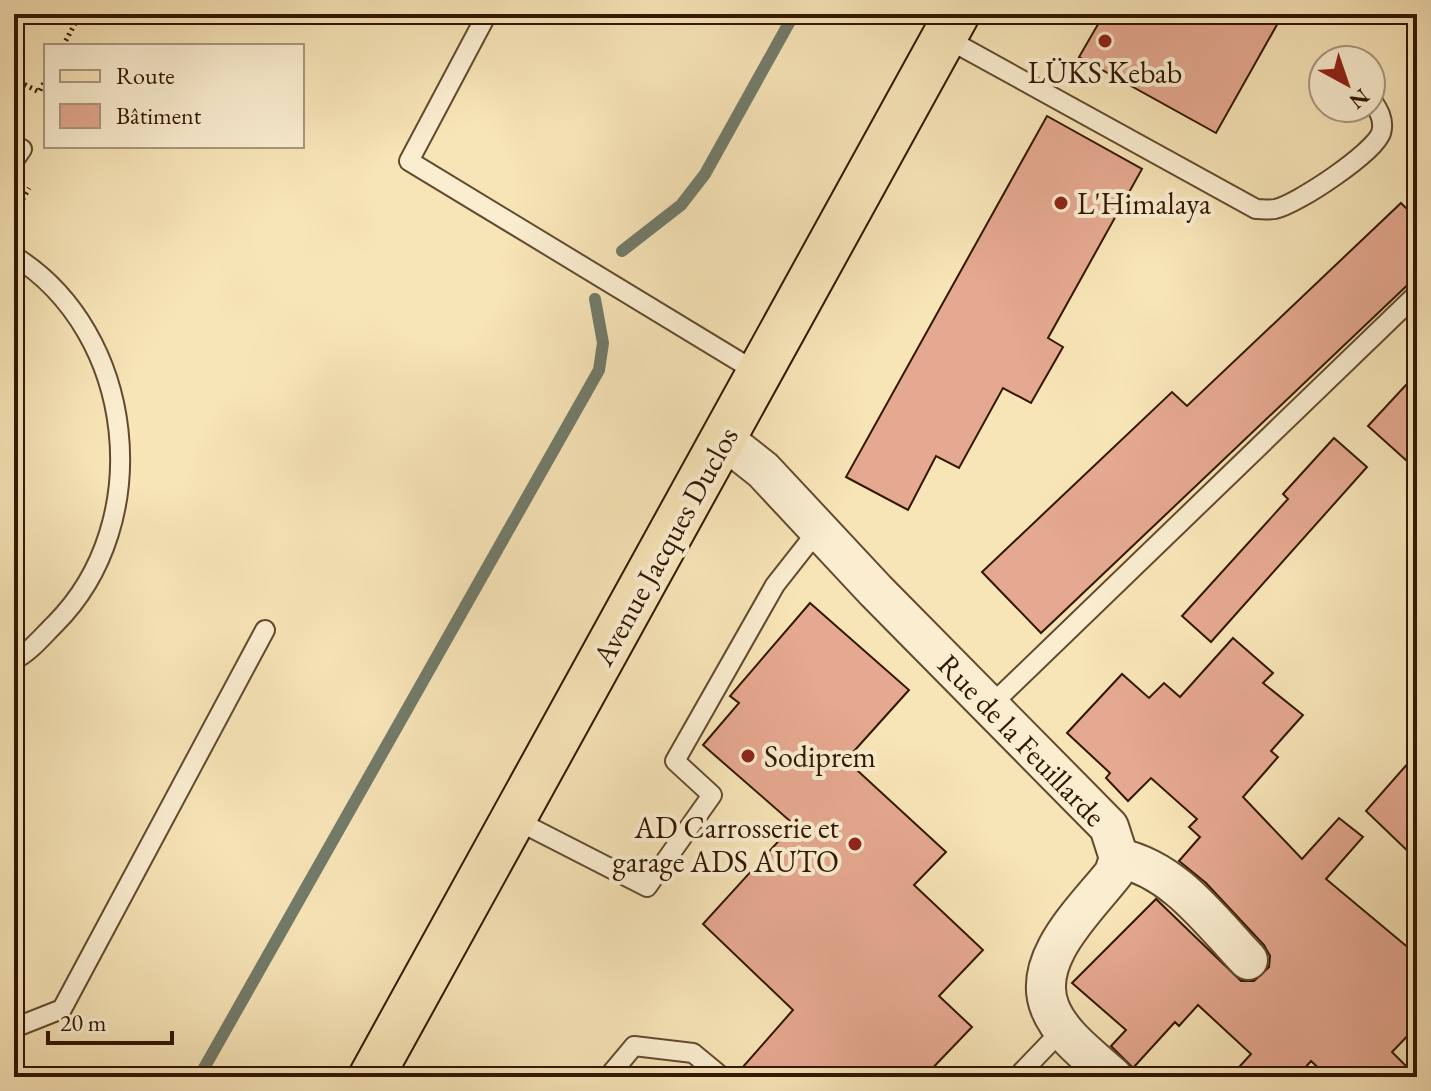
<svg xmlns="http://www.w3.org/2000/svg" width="1431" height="1091" viewBox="0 0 1431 1091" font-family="'EB Garamond',serif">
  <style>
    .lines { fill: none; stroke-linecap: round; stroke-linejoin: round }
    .stream { stroke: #727b6a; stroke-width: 12 }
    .building { fill: #e5a890; stroke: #321700; stroke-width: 2 }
    .lane-casing { stroke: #634a2e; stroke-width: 22 }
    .street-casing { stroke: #634a2e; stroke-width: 42 }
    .primary-casing { stroke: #321700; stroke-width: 48 }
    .path { stroke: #321700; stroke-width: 5; stroke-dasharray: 2 4; stroke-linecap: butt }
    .lane { stroke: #faedd0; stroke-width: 18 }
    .street { stroke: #faedd0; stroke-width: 38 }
    .primary { stroke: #f7e4b7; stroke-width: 44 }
    .poi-dot { fill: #8f2418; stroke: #faedd0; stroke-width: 3 }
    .labels { text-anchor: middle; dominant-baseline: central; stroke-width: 8; stroke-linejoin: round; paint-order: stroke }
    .poi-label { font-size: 30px; fill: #321700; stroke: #faedd0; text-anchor: start }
    .street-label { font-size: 30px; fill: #321700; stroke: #faedd0 }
  </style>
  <rect width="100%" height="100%" fill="#f7e4b7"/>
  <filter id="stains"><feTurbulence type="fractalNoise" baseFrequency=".0025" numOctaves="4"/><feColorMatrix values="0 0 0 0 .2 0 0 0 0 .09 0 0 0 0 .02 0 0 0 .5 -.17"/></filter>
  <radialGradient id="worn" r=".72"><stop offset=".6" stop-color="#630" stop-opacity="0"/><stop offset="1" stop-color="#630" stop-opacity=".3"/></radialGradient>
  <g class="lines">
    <g class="stream">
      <polyline points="622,251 681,205 705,174 794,14"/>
      <polyline points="199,1077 599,370 603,343 595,299"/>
    </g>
  </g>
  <g class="building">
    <polygon points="1104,14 1283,14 1216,133 1079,57"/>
    <polygon points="1047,116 1142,169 1048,338 1063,347 1031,403 1003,388 959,468 936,456 908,510 846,477"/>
    <polygon points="1401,203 1417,219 1417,276 1041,633 982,572 1172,392 1187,406"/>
    <polygon points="1417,373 1417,470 1368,426"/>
    <polygon points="1334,438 1367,467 1211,642 1182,616 1288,499 1283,494"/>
    <polygon points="810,603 909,690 846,760 946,852 914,885 983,950 939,996 972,1027 924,1077 734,1077 793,1010 703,924 786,833 782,830 790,821 703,745 739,703 730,696"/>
    <polygon points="1233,638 1273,673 1263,683 1303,715 1271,751 1278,757 1243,797 1302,859 1339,818 1363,837 1326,879 1417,955 1417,1026 1392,1052 1417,1077 1328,1077 1311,1061 1297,1077 1230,1077 1251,1054 1198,1005 1179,1026 1175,1022 1133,1068 1111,1046 1126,1030 1072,983 1156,899 1241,981 1254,981 1269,967 1270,956 1264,945 1206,883 1179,861 1200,837 1189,827 1197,819 1151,778 1128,801 1106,778 1110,773 1067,733 1122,674 1149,698 1164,683 1180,697"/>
    <polygon points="1417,753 1417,860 1366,811"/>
  </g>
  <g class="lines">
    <g class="lane-casing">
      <g id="lane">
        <polyline points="487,14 409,161 760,374"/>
        <path d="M944,37l312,172c6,0 13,1 19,0 21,-4 99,-56 106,-76 4,-13 -3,-24 -10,-34"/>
        <polyline points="14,145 22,149 14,161"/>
        <path d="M14,256c122,76 143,266 41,368 -13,13 -25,28 -41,36"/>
        <polyline points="990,706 1417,294"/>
        <polyline points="514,819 647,887 712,795 675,761 775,585 819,529"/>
        <polyline points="14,1028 62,1009 265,630"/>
        <polyline points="608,1077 634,1046 693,1053 722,1077"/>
        <polyline points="1017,1077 1063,1029"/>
      </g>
    </g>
    <g class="street-casing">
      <g id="street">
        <path d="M725,440l38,30 113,121 233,236 10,31 -5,15c-27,35 -84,86 -64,135 11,28 42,50 63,69"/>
        <path d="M1119,858c56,12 91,62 129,102"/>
      </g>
    </g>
    <g class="primary-casing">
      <polyline id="primary" points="371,1077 957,14"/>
    </g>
    <g class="path">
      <polyline points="63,46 80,14"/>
      <polyline points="14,79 39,92 46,79"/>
      <polyline points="14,215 29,188"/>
    </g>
    <use href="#lane" class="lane"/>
    <use href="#street" class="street"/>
    <use href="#primary" class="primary"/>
  </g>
  <g class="poi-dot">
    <circle cx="1105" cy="41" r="8"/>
    <circle cx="1061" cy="203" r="8"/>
    <circle cx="748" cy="756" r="8"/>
    <circle cx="855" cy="844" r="8"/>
  </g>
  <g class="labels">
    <g class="poi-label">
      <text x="1105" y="72" text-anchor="middle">LÜKS Kebab</text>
      <text x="1077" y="203">L'Himalaya</text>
      <text x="764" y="756">Sodiprem</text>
      <text x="839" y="827" text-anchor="end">AD Carrosserie et<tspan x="839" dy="34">garage ADS AUTO</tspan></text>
    </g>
    <g class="street-label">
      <text transform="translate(665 546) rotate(-61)">Avenue Jacques Duclos</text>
      <text transform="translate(1022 740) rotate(46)">Rue de la Feuillarde</text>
    </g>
  </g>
  <rect width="1431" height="1091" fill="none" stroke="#f7e4b7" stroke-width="48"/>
  <rect x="16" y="16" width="1399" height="1059" fill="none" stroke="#321700" stroke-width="4"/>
  <rect x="24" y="24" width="1383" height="1043" fill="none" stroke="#321700" stroke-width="2"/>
  <rect x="44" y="44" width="260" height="104" fill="#faedd0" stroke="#aa977d" stroke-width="2"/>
  <rect x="60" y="70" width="40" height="12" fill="#f7e4b7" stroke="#aa977d" stroke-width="2"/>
  <text x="116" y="84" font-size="24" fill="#321700">Route</text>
  <rect x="60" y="104" width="40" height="24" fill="#e5a890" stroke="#aa977d" stroke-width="2"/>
  <text x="116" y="124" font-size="24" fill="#321700">Bâtiment</text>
  <g transform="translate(1347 84) rotate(140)"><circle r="38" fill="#faedd0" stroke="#aa977d" stroke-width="2"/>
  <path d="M0-6L14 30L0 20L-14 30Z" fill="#8f2418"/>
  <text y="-12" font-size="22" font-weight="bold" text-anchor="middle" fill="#321700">N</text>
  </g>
  <path d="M48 1031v12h124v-12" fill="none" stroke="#321700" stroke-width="4"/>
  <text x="60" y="1031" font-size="24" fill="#321700" stroke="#faedd0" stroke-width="6" paint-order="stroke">20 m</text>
  <rect width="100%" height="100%" filter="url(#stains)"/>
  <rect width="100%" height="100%" fill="url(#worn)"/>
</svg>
